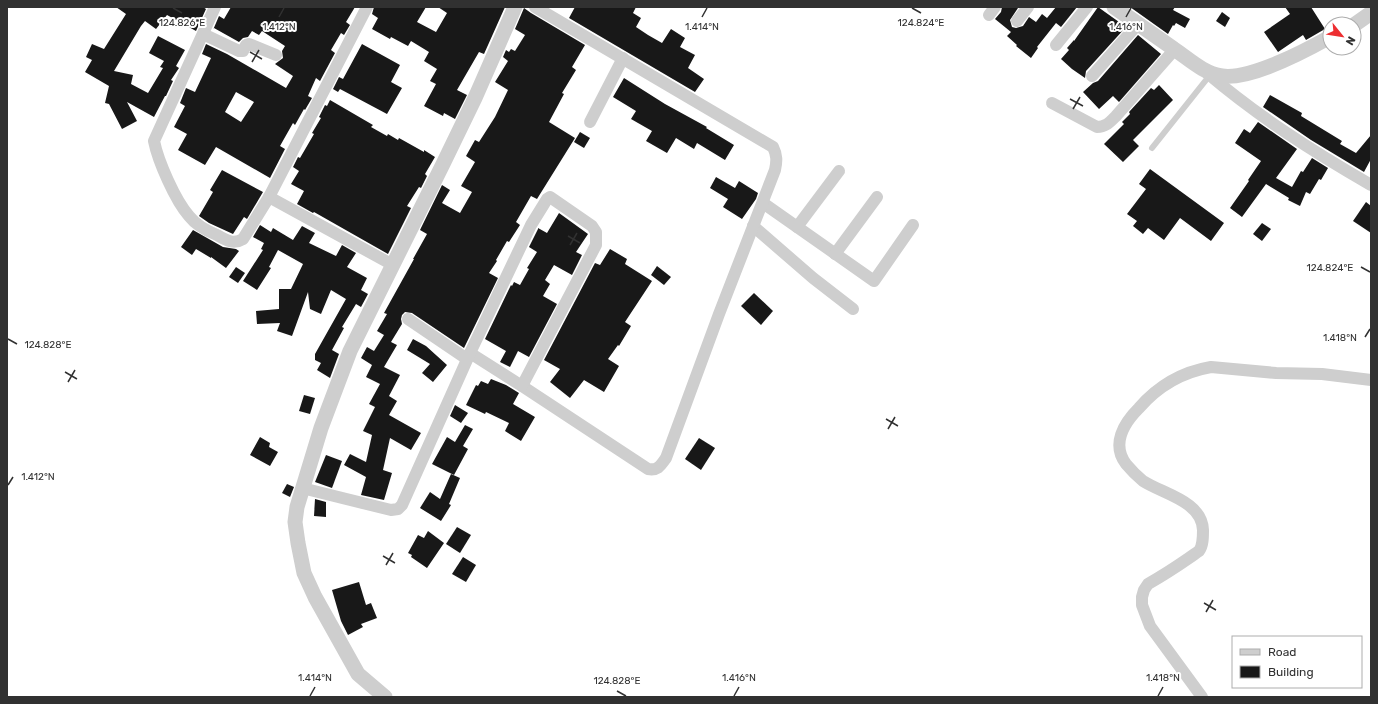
<svg xmlns="http://www.w3.org/2000/svg" width="1378" height="704" viewBox="0 0 1378 704" font-family="Rubik,sans-serif">
  <style>
    .building { fill: #181818; fill-rule: evenodd }
    .lines { fill: none; stroke-linecap: round; stroke-linejoin: round }
    .service { stroke: #cecece; stroke-width: 6 }
    .minor { stroke: #cecece; stroke-width: 12 }
    .tertiary { stroke: #cecece; stroke-width: 15 }
    .ticks { fill: none; stroke: #313131; stroke-width: 1.5 }
    .ticks-label { font-size: 10px; text-anchor: middle; fill: #313131; stroke: #fff; stroke-width: 4; stroke-linejoin: round; paint-order: stroke }
  </style>
  <rect width="100%" height="100%" fill="#fff"/>
  <g class="building">
    <polygon points="116,7 203,7 206,9 196,31 167,15 156,29 145,21 141,26 114,71 133,75 131,84 148,93 163,68 160,67 164,61 149,53 158,36 185,50 176,66 179,68 171,80 173,81 166,96 165,96 154,117 127,102 137,121 122,129 109,104 105,103 109,86 85,72 92,60 86,57 92,44 104,49 126,14"/>
    <path d="M231,7h124l-9,15 4,3 -6,10 -3,-2 -10,17 4,3 -15,28 -4,-3 -8,18 4,2 -7,12 -1,-1 -9,16 -2,-2 -13,23 5,3 -15,29 -54,-31 -11,18 -27,-15 9,-16 -13,-7 11,-21 -5,-3 6,-15 9,4 16,-34 -9,-4 4,-10 21,10 59,34 7,-12 -18,-12 8,-6 -1,-7 3,-5 -23,-15 -3,4 -7,-4 -4,6 -5,1 -4,4 -25,-14 -1,2 6,-14 5,3zM236,92l18,10 -13,20 -16,-10z"/>
    <polygon points="374,7 426,7 417,22 436,32 447,13 438,7 505,7 484,54 479,52 457,90 467,95 455,119 444,113 443,116 424,106 436,84 430,81 437,69 424,61 429,52 411,41 408,46 391,37 390,39 372,29 378,18 372,14"/>
    <polygon points="575,7 636,7 633,13 641,18 636,27 648,35 662,43 671,29 685,38 680,47 695,55 688,68 704,79 695,92 569,18"/>
    <polygon points="1002,7 1018,8 1010,20 1012,27 1016,28 1023,26 1029,17 1036,22 1042,14 1047,18 1056,7 1077,7 1061,27 1056,23 1037,47 1038,48 1031,58 1016,46 1017,45 1007,36 1011,32 995,19 1001,12"/>
    <polygon points="1098,7 1126,27 1086,71 1085,78 1072,69 1061,59 1069,50 1067,48 1074,40 1074,41"/>
    <polygon points="1130,7 1175,7 1173,10 1190,19 1185,28 1176,23 1174,26 1173,25 1168,34"/>
    <polygon points="1285,7 1311,7 1325,29 1306,40 1303,35 1278,52 1264,32 1290,14"/>
    <polygon points="524,8 531,13 585,45 572,67 576,70 562,93 564,94 549,122 575,138 537,199 531,196 516,222 520,225 509,242 507,241 496,260 497,261 489,273 498,278 464,348 412,313 405,312 402,315 401,319 402,324 391,342 397,345 384,367 400,375 389,396 397,401 389,415 421,433 411,450 390,438 383,470 392,473 384,500 361,495 366,477 344,465 350,454 366,462 372,435 363,431 375,407 369,404 380,384 366,377 372,365 361,358 367,347 374,351 384,335 377,331 387,314 384,313 414,259 413,259 427,234 420,230 442,185 450,190 442,203 460,213 472,192 461,186 475,162 466,156 475,140 479,142 495,117 508,90 495,82 508,61 503,57 506,50 509,52 511,49 515,51 525,35 515,29"/>
    <polygon points="1222,12 1230,18 1225,27 1216,21"/>
    <polygon points="1138,35 1161,54 1119,102 1113,96 1099,109 1083,92 1093,83 1098,81"/>
    <polygon points="362,44 400,65 391,82 402,88 387,114 340,89 338,92 333,89 339,77 343,79"/>
    <polygon points="624,78 665,104 707,127 706,128 734,145 725,160 697,143 694,149 676,138 667,153 646,141 652,131 631,119 636,111 613,97"/>
    <polygon points="1159,85 1173,100 1133,140 1139,146 1123,162 1104,144 1124,124 1122,122 1130,114 1129,112 1151,88 1154,90"/>
    <polygon points="1270,95 1302,113 1301,116 1342,141 1340,144 1356,153 1371,135 1371,159 1364,172 1311,140 1263,107"/>
    <polygon points="330,100 373,125 371,127 387,136 388,134 398,140 399,138 424,152 424,150 435,157 425,174 427,176 421,188 419,187 407,206 411,208 388,254 314,212 313,213 297,204 304,191 291,184 299,171 293,167 298,157 300,158 314,134 312,133 321,118 319,117 325,105 327,106"/>
    <polygon points="1258,122 1297,149 1276,178 1292,187 1301,171 1303,172 1312,158 1328,168 1321,180 1319,179 1310,194 1306,192 1300,206 1288,200 1289,198 1266,184 1242,217 1230,208 1249,181 1248,180 1261,161 1235,143 1244,129 1250,133"/>
    <polygon points="580,132 590,138 584,148 574,142"/>
    <polygon points="1150,169 1224,223 1211,241 1180,218 1164,240 1148,228 1143,234 1133,226 1137,221 1127,214 1146,189 1139,184"/>
    <polygon points="222,170 263,192 247,219 244,217 233,234 209,223 199,216 213,192 210,190"/>
    <polygon points="716,177 735,188 739,181 758,193 756,199 742,219 723,207 728,199 710,188"/>
    <polygon points="1366,202 1371,206 1371,233 1353,221"/>
    <polygon points="559,213 588,234 576,252 582,255 572,275 554,265 545,280 550,284 543,296 557,304 529,357 518,351 510,367 500,362 506,351 485,339 511,285 512,286 514,282 520,285 529,269 527,268 537,252 529,247 538,229 538,228 547,233"/>
    <polygon points="1262,223 1271,229 1262,241 1253,234"/>
    <polygon points="260,225 271,232 273,228 293,240 302,226 315,233 309,243 336,256 342,245 356,253 347,267 367,278 361,290 368,294 361,307 356,304 342,327 344,328 332,350 339,354 330,378 317,370 321,363 315,360 315,354 346,299 331,290 321,314 310,309 308,292 292,336 277,331 280,323 257,324 256,311 279,309 279,289 291,289 303,264 278,250 269,267 271,268 257,290 243,281 263,250 261,249 264,243 253,237"/>
    <polygon points="193,230 223,247 236,249 239,251 226,268 211,257 211,258 196,249 192,255 181,247"/>
    <polygon points="610,249 627,259 625,264 652,281 625,322 631,326 619,346 618,345 608,359 619,366 604,392 584,380 570,398 550,382 560,369 544,360 595,263 600,265"/>
    <polygon points="657,266 671,277 664,285 651,275"/>
    <polygon points="236,267 245,273 238,283 229,277"/>
    <polygon points="754,293 773,311 761,325 741,306"/>
    <polygon points="413,339 426,346 447,365 433,382 422,373 430,364 407,350"/>
    <polygon points="491,379 506,385 519,393 513,404 535,417 521,441 505,431 509,423 486,412 485,414 466,405 476,385 478,386 481,381 488,384"/>
    <polygon points="304,395 315,398 310,414 299,411"/>
    <polygon points="455,405 468,413 461,423 450,416"/>
    <polygon points="465,425 473,429 463,446 468,449 454,475 432,464 447,437 455,442"/>
    <polygon points="260,437 270,443 269,447 278,452 270,466 250,455"/>
    <polygon points="699,438 715,448 701,470 685,459"/>
    <polygon points="326,455 342,461 332,488 315,482"/>
    <polygon points="451,474 460,478 449,504 451,505 441,521 420,508 430,492 440,499"/>
    <polygon points="287,484 294,487 290,497 282,493"/>
    <polygon points="315,499 326,502 326,517 314,516"/>
    <polygon points="457,527 471,535 460,553 446,544"/>
    <polygon points="428,531 444,543 427,568 411,557 412,555 408,553 418,535 424,538"/>
    <polygon points="463,557 476,565 466,582 452,574"/>
    <polygon points="359,582 366,605 371,603 377,618 361,624 363,627 348,635 341,621 332,590"/>
  </g>
  <g class="lines">
    <polyline class="service" points="1152,148 1210,75"/>
    <g class="minor">
      <path d="M215,7l-61,134c4,20 21,59 35,75 7,9 18,15 28,19 9,5 16,10 26,4l26,-42 98,-190"/>
      <polyline points="989,15 995,7"/>
      <polyline points="1017,21 1028,7"/>
      <polyline points="203,34 239,51 243,51 246,45 249,44 276,55"/>
      <polyline points="1056,45 1087,7"/>
      <path d="M1207,73c52,44 105,78 164,112"/>
      <polyline points="1092,76 1138,24"/>
      <path d="M1052,103l45,24c9,0 13,-5 19,-11l59,-67"/>
      <polyline points="590,122 623,58"/>
      <polyline points="269,197 393,265"/>
      <polyline points="763,203 874,281 913,225"/>
      <polyline points="753,226 813,278 853,309"/>
      <polyline points="797,227 839,171"/>
      <polyline points="835,254 877,197"/>
      <polyline points="408,319 467,359"/>
      <path d="M470,353l52,33 126,83c10,2 13,-4 18,-11l53,-144 56,-144c2,-9 2,-15 -2,-23l-238,-140"/>
      <polyline points="302,488 391,510 398,509 402,505 470,353 531,225 544,204 547,199 550,197 592,226 596,232 596,245 522,386"/>
      <path d="M1202,697l-52,-71 -8,-21v-8l2,-7 4,-6c14,-8 28,-17 41,-26 3,-2 7,-5 10,-7 4,-5 4,-14 4,-21 -1,-29 -40,-36 -60,-49 -6,-5 -12,-11 -17,-17 -15,-20 -2,-41 13,-56 19,-22 43,-36 72,-41l65,6 46,1 49,6"/>
    </g>
    <g class="tertiary">
      <path d="M1114,7c20,14 40,28 60,42 15,10 29,24 48,27 28,4 83,-25 108,-39"/>
      <polyline points="1354,25 1371,13"/>
      <polyline points="385,697 358,674 315,597 304,573 298,543 295,522 297,507 321,428 350,351 443,164 475,98 515,7"/>
    </g>
  </g>
  <path class="ticks" d="M173,8l9,5M912,8l9,5M279,17l5,-9M702,17l5,-9M1126,17l5,-9M250,52l12,7M252,62l7,-12M1070,99l13,7M1073,109l7,-12M568,236l12,7M570,245l7,-12M1361,267l9,5M1365,337l5,-8M8,339l9,5M65,372l12,7M68,382l7,-12M886,419l12,7M888,429l7,-12M8,485l5,-8M383,556l12,7M386,565l7,-12M1204,603l12,7M1206,612l7,-12M617,691l9,5M310,696l5,-9M734,696l5,-9M1158,696l5,-9"/>
  <g class="ticks-label">
    <text x="182" y="26">124.826°E</text>
    <text x="921" y="26">124.824°E</text>
    <text x="279" y="30">1.412°N</text>
    <text x="702" y="30">1.414°N</text>
    <text x="1126" y="30">1.416°N</text>
    <text x="1330" y="271">124.824°E</text>
    <text x="1340" y="341">1.418°N</text>
    <text x="48" y="348">124.828°E</text>
    <text x="38" y="480">1.412°N</text>
    <text x="315" y="681">1.414°N</text>
    <text x="739" y="681">1.416°N</text>
    <text x="1163" y="681">1.418°N</text>
    <text x="617" y="684">124.828°E</text>
  </g>
  <rect width="1378" height="704" fill="none" stroke="#313131" stroke-width="16"/>
  <rect x="1232" y="636" width="130" height="52" fill="#ffffff" stroke="#adadad"/>
  <rect x="1240" y="649" width="20" height="6" fill="#cecece" stroke="#adadad"/>
  <text x="1268" y="656" font-size="12" fill="#313131">Road</text>
  <rect x="1240" y="666" width="20" height="12" fill="#181818" stroke="#adadad"/>
  <text x="1268" y="676" font-size="12" fill="#313131">Building</text>
  <g transform="translate(1342 36) rotate(120)"><circle r="19" fill="#ffffff" stroke="#adadad"/>
  <path d="M0-3L7 15L0 10L-7 15Z" fill="#ed2e31"/>
  <text y="-6" font-size="11" font-weight="bold" text-anchor="middle" fill="#313131">N</text>
  </g>
</svg>
